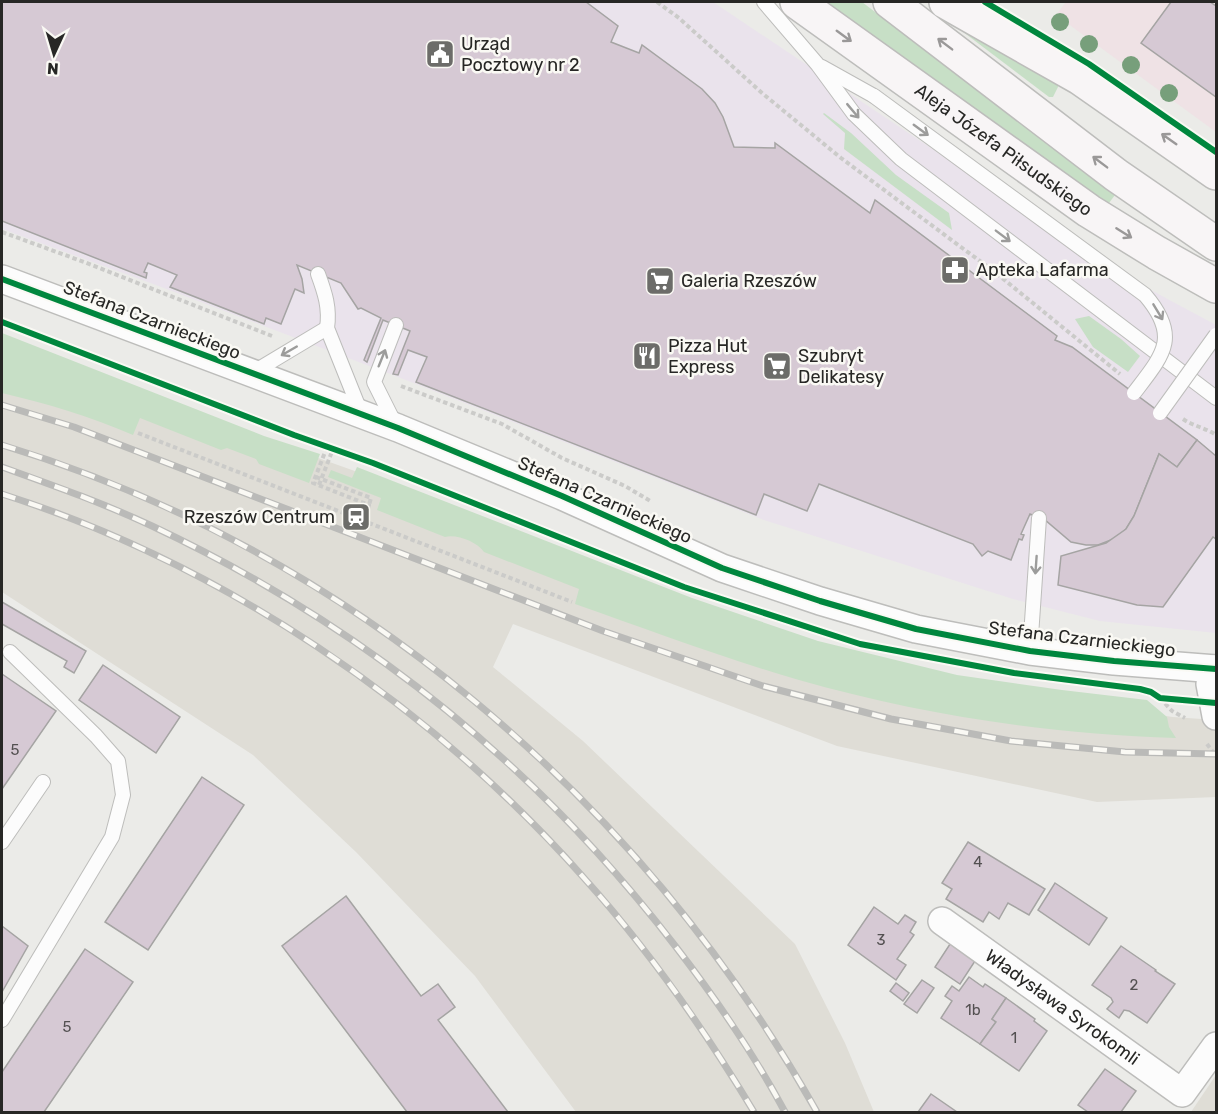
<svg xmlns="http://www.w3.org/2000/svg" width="1218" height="1114" viewBox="0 0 1218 1114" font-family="Rubik,sans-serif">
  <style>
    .commercial { fill: #eae3ec }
    .built { fill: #dfddd6 }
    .education { fill: #efe2e5 }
    .green { fill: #c7dfc6 }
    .building { fill: #d6c9d4; stroke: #a5a4a3; stroke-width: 1.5 }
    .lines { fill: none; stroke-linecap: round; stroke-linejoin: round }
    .service-casing { stroke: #bdbdbb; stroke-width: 16 }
    .minor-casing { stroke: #bdbdbb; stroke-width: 30 }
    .secondary-casing { stroke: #bdbdbb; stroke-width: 36 }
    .path { stroke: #cbcbc9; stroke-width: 4; stroke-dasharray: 4.5 3; stroke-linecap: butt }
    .service { stroke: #fcfcfc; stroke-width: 14 }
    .minor { stroke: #fcfcfc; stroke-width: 27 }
    .secondary { stroke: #f8f5f6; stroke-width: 33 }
    .rail-casing { stroke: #babab8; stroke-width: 7 }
    .rail { stroke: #faf9f4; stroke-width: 4.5; stroke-dasharray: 14; stroke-linecap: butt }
    .service-bridge-casing { stroke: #bdbdbb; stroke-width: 16; stroke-linecap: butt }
    .service-bridge { stroke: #fcfcfc; stroke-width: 14 }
    .cycleway-casing { stroke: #faf9f4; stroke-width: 10 }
    .cycleway { stroke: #00873e; stroke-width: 6 }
    .tree { fill: #779f7b }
    .oneway { stroke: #9a9898 }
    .oneway2 { stroke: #9c9c9b }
    .labels { text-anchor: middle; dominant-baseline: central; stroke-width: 5; stroke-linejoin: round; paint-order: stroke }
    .number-label { font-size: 15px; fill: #535051 }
    .poi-label { font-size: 18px; fill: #272725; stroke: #faf9f4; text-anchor: start }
    .street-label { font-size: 18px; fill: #272725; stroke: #faf9f4 }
  </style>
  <rect width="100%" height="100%" fill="#ebebe8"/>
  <polygon class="commercial" points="2,2 713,2 1108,267 1216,325 1216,633 1100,621 1013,599 764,520 393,375 156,285 2,229"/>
  <g class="built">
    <polygon points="2,343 90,377 352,470 551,548 862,661 1099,707 1173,717 1216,720 1216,797 1097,802 837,746 513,624 493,667 583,741 795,944 845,1043 874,1112 576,1112 475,976 356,852 253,755 2,592"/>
    <polygon points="1216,1075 1216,1112 1191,1112"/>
  </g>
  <polygon class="education" points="1066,2 1216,2 1216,132 1056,15"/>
  <g class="green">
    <polygon points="824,2 862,2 1115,195 1109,203 1090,193"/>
    <polygon points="954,25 1058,83 1058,87 1053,97 1049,97"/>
    <polygon points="824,113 851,133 896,175 949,213 952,230 844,149 845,133 823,114"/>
    <polygon points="1089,316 1121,339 1140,356 1128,372 1093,347 1075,319"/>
    <path d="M2,333l262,103 56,18 -11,29 -50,-19 -3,-5 -29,-11 -6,2 -81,-32 -7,17c-44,-19 -85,-31 -131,-42z"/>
    <path d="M357,467l335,131 126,43 139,34 105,15 85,10 20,17 2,10 7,11c-128,-4 -254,-23 -377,-58 -76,-22 -150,-50 -224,-76l4,-15 -95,-37c-7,-10 -27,-18 -39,-15l-68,-27 4,-12 -53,-21 3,-7 21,8z"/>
  </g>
  <g class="building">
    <polygon points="2,2 586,2 618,26 611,42 639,53 642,45 702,89 715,103 723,117 734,147 775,148 775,143 870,213 875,200 1057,336 1055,340 1072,347 1197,440 1177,467 1159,454 1134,516 1126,529 1116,538 1098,545 1086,545 1071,542 1045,520 1030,514 1021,534 1024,535 1022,540 1019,539 1011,560 988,551 982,556 973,544 819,484 807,511 764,494 756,515 416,382 427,357 408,350 398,375 393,374 410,331 383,320 367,362 364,360 381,318 361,308 358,309 341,283 297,265 302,279 304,293 295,289 281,324 266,318 264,324 170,287 177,275 148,263 144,272 147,273 146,278 2,221"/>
    <polygon points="1171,2 1210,2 1216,6 1216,97 1141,43"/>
    <polygon points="1197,440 1216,456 1216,539 1213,537 1163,607 1137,605 1058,585 1061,556 1106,543 1126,529 1134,516 1159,454 1177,467"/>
    <polygon points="2,602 86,651 74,673 64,667 67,661 2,624"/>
    <polygon points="103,665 180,717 156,753 79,700"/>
    <polygon points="2,674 56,711 2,789"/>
    <polygon points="202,777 244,805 148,950 105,922"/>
    <polygon points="968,842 1045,889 1029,915 1008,903 999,919 989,912 983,922 946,899 952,889 942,883"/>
    <polygon points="1055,883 1107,918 1089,945 1038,910"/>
    <polygon points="346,896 421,996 438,984 455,1007 438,1020 508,1112 407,1112 282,946"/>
    <polygon points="874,907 898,924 905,915 916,922 910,932 914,935 897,959 906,965 896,980 848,945"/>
    <polygon points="2,926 28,946 2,992"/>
    <polygon points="952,941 977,958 960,984 935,967"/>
    <polygon points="1121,946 1156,970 1155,971 1175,984 1147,1023 1129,1011 1124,1010 1119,1018 1107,1009 1113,1002 1111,998 1092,985"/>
    <polygon points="85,949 133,982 44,1112 2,1112 2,1072"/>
    <polygon points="969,977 983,987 985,984 1006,998 992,1019 996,1022 980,1044 941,1018 952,1001 945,996 952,986 959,991"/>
    <polygon points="922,980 934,988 917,1013 904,1004"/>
    <polygon points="896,983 909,993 903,1001 890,991"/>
    <polygon points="1006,998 1035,1019 1034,1021 1047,1031 1019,1071 980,1044 996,1022 992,1019"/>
    <polygon points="1105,1069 1136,1091 1121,1112 1088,1112 1078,1105"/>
    <polygon points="931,1094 957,1112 918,1112"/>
  </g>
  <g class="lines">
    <g class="service-casing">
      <g id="service">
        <polyline points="764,2 818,65 854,114 901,159 1216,398"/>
        <polyline points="822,67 874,96"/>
        <path d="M318,274c7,19 12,34 9,54l34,85"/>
        <polyline points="252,373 327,328"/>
        <polyline points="395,424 374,382 396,325"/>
        <polyline points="1030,651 1039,518"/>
        <polyline points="2,842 43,782"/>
        <polyline points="2,1020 112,837 123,795 118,761 96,736 10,652"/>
      </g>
    </g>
    <g class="minor-casing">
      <g id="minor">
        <polyline points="2,279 398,428 562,496 722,568 820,601 916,629 1030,651 1114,661 1216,669"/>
        <polyline points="1212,669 1210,684 1216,716"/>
        <path id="s1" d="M942,921l240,172 34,-47"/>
      </g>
    </g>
    <g class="secondary-casing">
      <g id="secondary">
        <path id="s2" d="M797,2l292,209 68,42 59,33"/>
        <polyline points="890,2 1116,175 1216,244"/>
        <polyline points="946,2 1080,78 1216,173"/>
      </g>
    </g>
    <g class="path">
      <polyline points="657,2 679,18 762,93 841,158 996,273 1120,374"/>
      <polyline points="2,232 84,262 272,336"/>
      <polyline points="401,386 502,424 562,458 625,486 652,502"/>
      <path d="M1183,419c10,7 23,9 33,16"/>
      <polyline points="138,433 572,602"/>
      <polyline points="327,447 313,483 369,505 363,521"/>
      <polyline points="316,477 371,498 369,505"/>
      <polyline points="319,485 333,449"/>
      <polyline points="1160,698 1172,711 1185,718"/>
      <polyline points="1207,744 1216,756"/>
    </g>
    <use href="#service" class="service"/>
    <use href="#minor" class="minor"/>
    <use href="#secondary" class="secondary"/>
    <g class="rail-casing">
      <g id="rail">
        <polyline points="2,405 74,427 603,631 763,686 891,719 1011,741 1125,752 1216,754"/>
        <path d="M2,445c348,106 637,352 815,667"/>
        <path d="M2,467c50,18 101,36 150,59 208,98 384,238 524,421 40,52 78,107 109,165"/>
        <path d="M2,494c220,70 429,211 582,384 65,72 120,151 170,234"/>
      </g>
    </g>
    <use href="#rail" class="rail"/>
    <g class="service-bridge-casing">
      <g id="service-bridge">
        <path d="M874,96l271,199c36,42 18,60 -11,98"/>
        <polyline points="1160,413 1216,335"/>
      </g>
    </g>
    <use href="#service-bridge" class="service-bridge"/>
    <g class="cycleway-casing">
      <g id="cycleway">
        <polyline points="985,2 1089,64 1216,152"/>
        <polyline points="2,279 398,428 562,496 722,568 820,601 916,629 1030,651 1114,661 1216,669"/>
        <polyline points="2,322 294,435 373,463 684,587 860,644 1014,673 1140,689 1151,692 1160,698 1216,703"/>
      </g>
    </g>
    <use href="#cycleway" class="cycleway"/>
  </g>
  <g class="tree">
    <circle cx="1060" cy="22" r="9"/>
    <circle cx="1089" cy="44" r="9"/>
    <circle cx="1131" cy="65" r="9"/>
    <circle cx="1169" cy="93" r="9"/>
  </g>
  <defs><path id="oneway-shaft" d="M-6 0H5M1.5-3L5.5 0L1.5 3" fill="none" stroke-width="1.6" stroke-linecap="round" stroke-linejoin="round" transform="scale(1.5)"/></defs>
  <g class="oneway">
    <use href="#oneway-shaft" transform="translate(844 36) rotate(36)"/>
    <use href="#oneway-shaft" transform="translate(945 44) rotate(-143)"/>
    <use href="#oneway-shaft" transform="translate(1169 139) rotate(-145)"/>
    <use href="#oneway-shaft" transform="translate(1100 162) rotate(-143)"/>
    <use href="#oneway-shaft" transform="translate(1124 233) rotate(32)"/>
  </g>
  <g class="oneway2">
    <use href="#oneway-shaft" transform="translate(853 111) rotate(50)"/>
    <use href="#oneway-shaft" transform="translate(921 130) rotate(36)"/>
    <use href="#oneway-shaft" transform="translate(1003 236) rotate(37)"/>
    <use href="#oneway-shaft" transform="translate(1158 312) rotate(59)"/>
    <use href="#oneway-shaft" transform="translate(289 351) rotate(150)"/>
    <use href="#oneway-shaft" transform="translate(382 358) rotate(-68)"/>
    <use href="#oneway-shaft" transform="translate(1036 565) rotate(94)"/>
  </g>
  <defs>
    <g id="civic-square" transform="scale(1.5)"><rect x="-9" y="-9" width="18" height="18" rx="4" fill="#6c6c69" stroke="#faf9f4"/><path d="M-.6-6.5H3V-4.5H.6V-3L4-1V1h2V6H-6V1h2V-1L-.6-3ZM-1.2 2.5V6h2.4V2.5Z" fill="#fff"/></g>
    <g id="pharmacy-square" transform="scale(1.5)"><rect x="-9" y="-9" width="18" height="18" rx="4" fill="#6c6c69" stroke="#faf9f4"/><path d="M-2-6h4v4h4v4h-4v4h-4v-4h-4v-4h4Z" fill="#fff"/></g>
    <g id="supermarket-square" transform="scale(1.5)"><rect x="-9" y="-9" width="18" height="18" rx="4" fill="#6c6c69" stroke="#faf9f4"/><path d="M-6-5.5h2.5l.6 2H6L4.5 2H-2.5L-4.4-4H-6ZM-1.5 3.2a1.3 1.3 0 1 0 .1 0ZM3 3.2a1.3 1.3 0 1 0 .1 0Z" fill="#fff"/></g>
    <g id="restaurant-square" transform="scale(1.5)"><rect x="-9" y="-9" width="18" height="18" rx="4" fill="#6c6c69" stroke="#faf9f4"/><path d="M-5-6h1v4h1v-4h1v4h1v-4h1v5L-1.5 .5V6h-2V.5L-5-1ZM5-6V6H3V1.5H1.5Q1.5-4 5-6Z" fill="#fff"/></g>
    <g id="station-square" transform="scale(1.5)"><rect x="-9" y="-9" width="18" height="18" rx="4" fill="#6c6c69" stroke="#faf9f4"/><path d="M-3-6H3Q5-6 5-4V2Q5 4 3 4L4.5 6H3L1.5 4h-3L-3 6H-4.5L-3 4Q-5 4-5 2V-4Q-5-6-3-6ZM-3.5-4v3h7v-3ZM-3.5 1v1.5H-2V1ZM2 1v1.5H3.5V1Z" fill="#fff"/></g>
  </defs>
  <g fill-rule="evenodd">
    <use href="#civic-square" x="440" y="54"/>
    <use href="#pharmacy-square" x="955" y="270"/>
    <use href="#supermarket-square" x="660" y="281"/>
    <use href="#restaurant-square" x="647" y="356"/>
    <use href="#supermarket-square" x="777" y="366"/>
    <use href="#station-square" x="356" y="517"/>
  </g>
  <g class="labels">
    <g class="number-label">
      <text x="15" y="750">5</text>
      <text x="978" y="862">4</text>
      <text x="881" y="940">3</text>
      <text x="1134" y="985">2</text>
      <text x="973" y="1010">1b</text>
      <text x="67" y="1027">5</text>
      <text x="1014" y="1038">1</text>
    </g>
    <g class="poi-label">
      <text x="461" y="44">Urząd<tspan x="461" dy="21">Pocztowy nr 2</tspan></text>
      <text x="976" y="270">Apteka Lafarma</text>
      <text x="681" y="281">Galeria Rzeszów</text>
      <text x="668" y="346">Pizza Hut<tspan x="668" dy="21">Express</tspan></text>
      <text x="798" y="356">Szubryt<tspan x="798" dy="21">Delikatesy</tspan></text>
      <text x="335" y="517" text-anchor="end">Rzeszów Centrum</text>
    </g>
    <g class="street-label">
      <text stroke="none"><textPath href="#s2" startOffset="254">Aleja Józefa Piłsudskiego</textPath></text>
      <text transform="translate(152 320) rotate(21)">Stefana Czarnieckiego</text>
      <text transform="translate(605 500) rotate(24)">Stefana Czarnieckiego</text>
      <text transform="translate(1082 639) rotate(7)">Stefana Czarnieckiego</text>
      <text stroke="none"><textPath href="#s1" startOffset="148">Władysława Syrokomli</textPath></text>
    </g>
  </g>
  <rect width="1218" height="1114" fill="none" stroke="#272725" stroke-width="6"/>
  <g transform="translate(54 54) rotate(184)" stroke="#faf9f4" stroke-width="4.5" paint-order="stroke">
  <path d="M0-4.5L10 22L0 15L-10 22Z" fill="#272725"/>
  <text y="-9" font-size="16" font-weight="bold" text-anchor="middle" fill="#272725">N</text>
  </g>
</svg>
